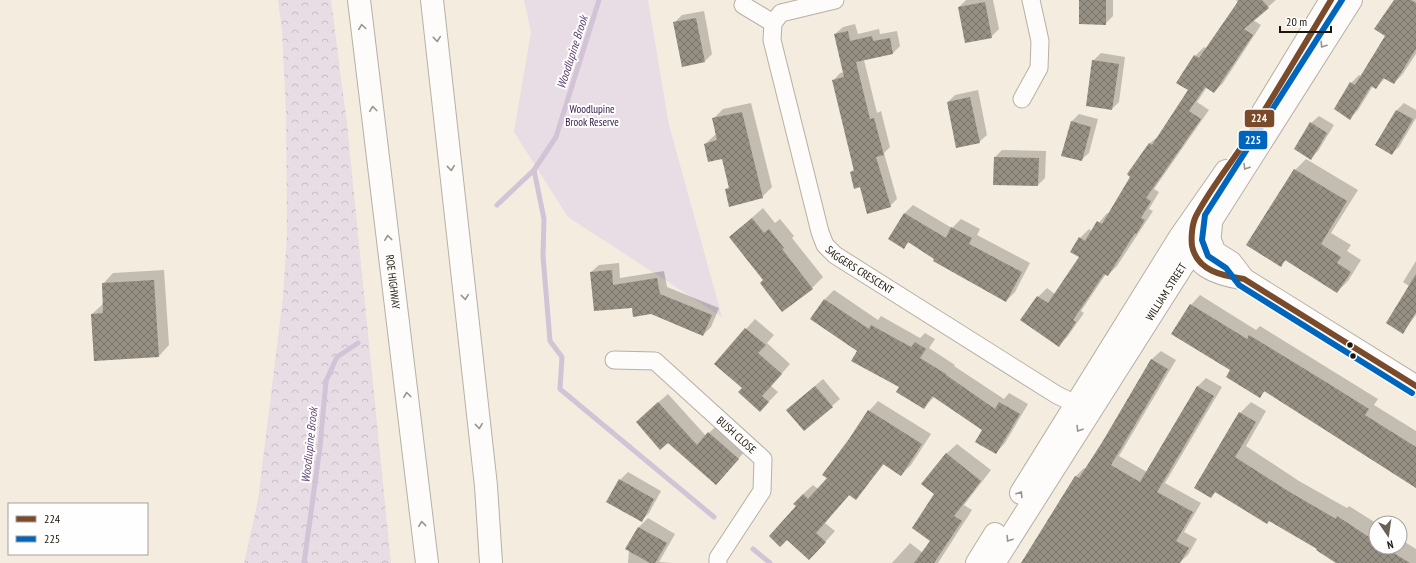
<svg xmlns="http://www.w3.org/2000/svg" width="1416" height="563" viewBox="0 0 1416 563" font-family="'PT Sans Narrow',sans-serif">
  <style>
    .forest { fill: url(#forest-crowns) }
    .park { fill: #e8dde5 }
    .shadow { fill: #0003 }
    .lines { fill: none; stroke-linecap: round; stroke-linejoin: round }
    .stream { stroke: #d2c3d6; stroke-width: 5 }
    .building { fill: url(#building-cross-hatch) }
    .minor-casing { stroke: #b6b0a5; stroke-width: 19 }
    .tertiary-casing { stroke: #b6b0a5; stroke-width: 23 }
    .primary-casing { stroke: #b6b0a5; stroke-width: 24 }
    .motorway-casing { stroke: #b6b0a5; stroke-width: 24 }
    .minor { stroke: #fdfcfa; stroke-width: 17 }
    .tertiary { stroke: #fdfcfa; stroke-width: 21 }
    .primary { stroke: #fdfcfa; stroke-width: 22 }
    .motorway { stroke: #fdfcfa; stroke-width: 22 }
    .bus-1-casing { stroke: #fefefe; stroke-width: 9 }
    .bus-2-casing { stroke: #fefefe; stroke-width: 9 }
    .bus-1 { stroke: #7a4b2a; stroke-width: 6 }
    .bus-2 { stroke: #0065bd; stroke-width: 6 }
    .oneway { stroke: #98958f }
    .bus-dot { fill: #1c170d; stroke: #fefefe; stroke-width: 1.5 }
    .labels { text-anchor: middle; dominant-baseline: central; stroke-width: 4; stroke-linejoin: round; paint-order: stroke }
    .park-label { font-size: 11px; fill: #39204a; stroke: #fefefe }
    .street-label { font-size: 11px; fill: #1c170d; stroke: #fefefe }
    .water-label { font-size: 12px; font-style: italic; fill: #604573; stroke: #fefefe }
    .line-badge { stroke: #fefefe; stroke-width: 1.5 }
    .badge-label { font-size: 11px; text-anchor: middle; font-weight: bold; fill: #fff }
  </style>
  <defs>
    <pattern id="forest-crowns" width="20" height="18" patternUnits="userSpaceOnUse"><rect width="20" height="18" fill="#e8dde5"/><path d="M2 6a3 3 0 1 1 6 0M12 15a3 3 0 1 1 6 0" fill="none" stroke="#c6bdc3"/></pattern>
    <pattern id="building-cross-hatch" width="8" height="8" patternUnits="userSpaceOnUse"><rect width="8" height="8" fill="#958f84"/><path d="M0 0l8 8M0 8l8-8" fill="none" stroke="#79746a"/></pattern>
  </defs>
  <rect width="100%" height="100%" fill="#f4ecde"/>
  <polygon class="forest" points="278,0 331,0 347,124 391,563 244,563 258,500 283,297 287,233 286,115 282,31"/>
  <polygon class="park" points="524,0 648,0 669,125 722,317 568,217 514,132 531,32"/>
  <g class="shadow">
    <polygon points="966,0 993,0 999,29 991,37 959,7"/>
    <polygon points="1080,0 1113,0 1113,16 1105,24"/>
    <polygon points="1236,0 1276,0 1253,20 1261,25 1223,83 1214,92 1207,87 1197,102 1209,110 1154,189 1159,192 1149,209 1153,211 1117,266 1108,275 1106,274 1081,311 1084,313 1068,336 1059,345 1038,297 1047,288 1055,294 1080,257 1080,238 1089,229 1092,231 1107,213 1109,215 1132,176 1128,174 1150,143 1160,135 1189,90 1195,56 1204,47 1207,49 1238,3"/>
    <polygon points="1395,0 1416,0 1416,54 1402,75 1394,83 1385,78 1376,88 1373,86 1358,110 1350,118 1351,83 1359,75 1361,76 1386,36"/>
    <polygon points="704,11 712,54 705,61 674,23 682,15"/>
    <polygon points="855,24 858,34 879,29 880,34 897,31 900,46 893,53 864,60 877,113 881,111 890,147 884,153 897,199 890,206 861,186 851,172 854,169 833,81 840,73 844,72 835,34 843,27"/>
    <polygon points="1101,53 1125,57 1119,102 1112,109 1093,61"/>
    <polygon points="978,90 987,135 979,142 948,102 955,95"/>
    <polygon points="751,103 772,187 762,197 726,190 730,186 722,158 705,144 716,134 713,119 723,109"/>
    <polygon points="1404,103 1416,110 1416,118 1399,147 1391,154 1376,145 1397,110"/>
    <polygon points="1079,114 1098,119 1089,153 1081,160 1071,122"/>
    <polygon points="1319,116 1334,125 1318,151 1311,158 1311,123"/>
    <polygon points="1002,150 1046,151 1045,178 1038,185 995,157"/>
    <polygon points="1306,159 1358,190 1331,233 1351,245 1347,251 1361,260 1348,281 1337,292 1287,259 1280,266 1247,245 1295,170"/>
    <polygon points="913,205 952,228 961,219 980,229 977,235 1030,263 1015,292 1006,301 909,242 904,247 905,213"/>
    <polygon points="763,208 775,223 780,219 794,236 792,238 823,277 812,288 730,237"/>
    <polygon points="1416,261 1416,291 1403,282"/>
    <polygon points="619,263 620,278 664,271 667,287 719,308 711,327 703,335 651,313 591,272 599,265"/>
    <polygon points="164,270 169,345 159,356 92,314 104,303 103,284 113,273"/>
    <polygon points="834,290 878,320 881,316 920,338 925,333 935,339 929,348 955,365 954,366 1004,399 1009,393 1028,404 1005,443 996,453 984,430 934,397 924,408 858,350 825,299"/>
    <polygon points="1416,293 1416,315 1403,332"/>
    <polygon points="1200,295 1256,330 1260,326 1344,378 1378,399 1374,405 1416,431 1416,487 1265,391 1259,397 1231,369 1191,305"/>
    <polygon points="755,319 774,335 767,343 790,364 771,386 778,392 760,411 743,388 715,364"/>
    <polygon points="1161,351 1176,360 1119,456 1147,472 1197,387 1206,378 1222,387 1165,483 1201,503 1184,532 1197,539 1188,555 1179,563 1024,563 1076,476 1084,468 1086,469 1152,359"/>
    <polygon points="823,379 840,399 804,430 795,403"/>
    <polygon points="668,394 706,436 718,424 747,449 725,474 646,413"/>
    <polygon points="878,401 931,434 911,465 901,475 884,464 856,499 850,494 825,523 835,531 819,549 797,506 803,494 813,485 818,489 829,478 869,411"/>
    <polygon points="1251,402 1266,411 1246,446 1299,481 1347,508 1349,506 1376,523 1376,547 1400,547 1400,539 1416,549 1416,563 1338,563 1318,548 1216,491 1211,497 1240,413"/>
    <polygon points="957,444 991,470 964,505 972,510 938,563 892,563 910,543 923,553 932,540 936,494 946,454"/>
    <polygon points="628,472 661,491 649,513 641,521 620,480"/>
    <polygon points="648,518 675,534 659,562 673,563 628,563 629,550 627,549 639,527"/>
  </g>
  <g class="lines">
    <g class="stream">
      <polyline points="534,170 544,219 543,256 550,341 562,357 560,389 714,517"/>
      <polyline points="497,205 534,170 556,137 599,0"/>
      <polyline points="753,549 770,563"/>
      <polyline points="304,563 320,447 326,381 337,357 358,343"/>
    </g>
  </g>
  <g class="building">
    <polygon points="1079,0 1106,0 1106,25 1079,24"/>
    <polygon points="1239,0 1262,0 1269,8 1244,29 1253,35 1214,93 1205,87 1189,111 1201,119 1146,198 1151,201 1141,218 1145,220 1136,234 1135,233 1108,276 1104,274 1073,320 1076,322 1059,347 1020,320 1037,296 1048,303 1079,257 1070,252 1079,237 1085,241 1097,221 1102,224 1130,177 1127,174 1149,143 1152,145 1188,90 1176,83 1194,55 1199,58"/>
    <polygon points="1394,0 1411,0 1416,3 1416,49 1394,84 1383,78 1376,89 1371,86 1350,120 1334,109 1350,82 1355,85 1385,36 1374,29"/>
    <polygon points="985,2 992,38 965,43 958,7"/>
    <polygon points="696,18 705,62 682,67 673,22"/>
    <polygon points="848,31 850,41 872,36 873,41 890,38 893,54 856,62 870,119 874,118 884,155 876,157 891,207 867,214 860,187 854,189 850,172 854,171 832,80 844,77 834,34"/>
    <polygon points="1092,60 1119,64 1112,110 1086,106"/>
    <polygon points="970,97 980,143 956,148 947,102"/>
    <polygon points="1396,110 1413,119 1392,155 1375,145"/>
    <polygon points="742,112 763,198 729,207 725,189 729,188 722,159 708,162 704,144 717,140 712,118"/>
    <polygon points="1071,121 1091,127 1082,161 1061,156"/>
    <polygon points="1310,122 1327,133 1311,160 1294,149"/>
    <polygon points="994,157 1039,158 1038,186 993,185"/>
    <polygon points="1294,169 1347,201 1321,244 1341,257 1337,263 1351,272 1337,293 1285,260 1281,267 1246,245"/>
    <polygon points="904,213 946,238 951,227 972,238 969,244 1022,272 1006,302 933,261 934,259 908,242 904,249 888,239"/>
    <polygon points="752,218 764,233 769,229 784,248 782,249 813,289 782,312 760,283 763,280 729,237"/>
    <polygon points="612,270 613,285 657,278 660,294 712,315 703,336 651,314 633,317 632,308 594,311 590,272"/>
    <polygon points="1416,274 1416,312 1403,334 1386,323"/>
    <polygon points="154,280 159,357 94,361 91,314 103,313 102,283"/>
    <polygon points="824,299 869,329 871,325 911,347 915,342 926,349 920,358 946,374 946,375 995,409 999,402 1020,414 996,454 975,442 982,430 932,396 924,409 896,392 899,387 851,361 857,351 810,319"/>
    <polygon points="1190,304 1247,339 1249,335 1334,387 1369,409 1365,415 1416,447 1416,488 1264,391 1260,398 1226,377 1230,370 1171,334"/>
    <polygon points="745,328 766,345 758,353 782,374 762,396 769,402 760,412 738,392 742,388 714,364"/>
    <polygon points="1151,359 1168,369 1111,465 1140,482 1197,386 1214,396 1157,492 1193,512 1176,541 1189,548 1180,563 1021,563 1075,476 1079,478 1103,441"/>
    <polygon points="815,386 833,407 804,431 786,410"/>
    <polygon points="658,402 697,445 708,432 739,459 716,485 668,443 660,450 636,422"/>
    <polygon points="868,410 922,444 901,476 883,464 856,500 849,495 816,533 826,542 809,560 787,540 780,547 769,536 796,506 793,504 803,494 808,499 827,478 822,475 849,439"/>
    <polygon points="1239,412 1256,422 1235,457 1288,491 1336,519 1337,516 1372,539 1376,542 1376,547 1384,547 1410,563 1336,563 1316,550 1317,549 1269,521 1267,524 1215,492 1211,498 1194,488"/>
    <polygon points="946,453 981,481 954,516 962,521 934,563 914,563 930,541 912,528 934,494 921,484"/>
    <polygon points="619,479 654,499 642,522 606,502"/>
    <polygon points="638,527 667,543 655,563 650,563 625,549"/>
  </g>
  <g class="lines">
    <g class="minor-casing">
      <g id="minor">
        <path id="s1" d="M835,0l-54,13 -8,10 -1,17 48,192 5,13 10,10 222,140 31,15"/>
        <polyline points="743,5 773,23"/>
        <polyline points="1022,99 1039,68 1040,41 1031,0"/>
        <path id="s2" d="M614,360l41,1 108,98 -1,32 -44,67v5"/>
      </g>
    </g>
    <g class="tertiary-casing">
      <g id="tertiary">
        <polyline points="1212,219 1210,239 1215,252 1231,262 1244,279 1416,386"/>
        <path d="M1191,235c-1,32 27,40 53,44"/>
      </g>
    </g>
    <g class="primary-casing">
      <g id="primary">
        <polyline points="1263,112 1331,0"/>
        <polyline points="1021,493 1180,237 1226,171"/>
        <polyline points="977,563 995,534"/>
        <path id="s3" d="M994,563l357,-563"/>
      </g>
    </g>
    <g class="motorway-casing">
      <g id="motorway">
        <path id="s4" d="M359,0l68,563"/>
        <polyline points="432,0 486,486 491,563"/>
      </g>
    </g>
    <use href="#minor" class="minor"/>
    <use href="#tertiary" class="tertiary"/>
    <use href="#primary" class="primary"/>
    <use href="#motorway" class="motorway"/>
    <g class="bus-1-casing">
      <path id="bus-1" d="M1331,0c-28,47 -56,94 -85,140 -16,25 -36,49 -50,76 -4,8 -5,21 -4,30 5,25 31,30 52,33l172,107"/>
    </g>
    <g class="bus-2-casing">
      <polyline id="bus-2" points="1342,0 1205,215 1202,240 1208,256 1226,268 1239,285 1412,393"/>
    </g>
    <use href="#bus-1" class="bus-1"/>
    <use href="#bus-2" class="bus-2"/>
  </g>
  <defs><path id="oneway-chevron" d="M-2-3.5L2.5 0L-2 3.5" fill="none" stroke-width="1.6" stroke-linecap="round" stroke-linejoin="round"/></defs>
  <g class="oneway">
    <use href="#oneway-chevron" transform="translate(362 27) rotate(-98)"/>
    <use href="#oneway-chevron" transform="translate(437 39) rotate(84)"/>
    <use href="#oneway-chevron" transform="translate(1323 45) rotate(123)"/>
    <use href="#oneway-chevron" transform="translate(373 109) rotate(-97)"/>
    <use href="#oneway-chevron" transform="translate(1246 167) rotate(122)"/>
    <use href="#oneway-chevron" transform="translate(451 168) rotate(84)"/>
    <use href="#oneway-chevron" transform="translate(388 238) rotate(-97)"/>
    <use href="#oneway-chevron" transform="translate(465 297) rotate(84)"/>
    <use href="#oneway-chevron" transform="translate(407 395) rotate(-97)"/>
    <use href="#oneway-chevron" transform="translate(479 426) rotate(84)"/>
    <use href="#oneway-chevron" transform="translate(1079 429) rotate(122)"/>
    <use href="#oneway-chevron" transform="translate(1020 494) rotate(-58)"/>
    <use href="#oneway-chevron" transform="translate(422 524) rotate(-96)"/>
    <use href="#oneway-chevron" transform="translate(1009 539) rotate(122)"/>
  </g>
  <g class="bus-dot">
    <circle cx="1350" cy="345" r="3.5"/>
    <circle cx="1353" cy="356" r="3.5"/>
  </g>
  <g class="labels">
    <g class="park-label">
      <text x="592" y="109">Woodlupine<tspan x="592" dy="13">Brook Reserve</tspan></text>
    </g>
    <g class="street-label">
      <text stroke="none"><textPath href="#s1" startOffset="340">SAGGERS CRESCENT</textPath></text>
      <text stroke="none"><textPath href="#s4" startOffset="284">ROE HIGHWAY</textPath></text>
      <text stroke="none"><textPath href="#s3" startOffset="321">WILLIAM STREET</textPath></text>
      <text stroke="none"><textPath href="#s2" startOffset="151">BUSH CLOSE</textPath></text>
    </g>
    <g class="water-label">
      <text transform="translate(572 52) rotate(-72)">Woodlupine Brook</text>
      <text transform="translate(309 445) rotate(-84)">Woodlupine Brook</text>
    </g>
  </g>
  <g class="line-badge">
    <rect x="1244" y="109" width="31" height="19" rx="4" fill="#7a4b2a"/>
    <rect x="1238" y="130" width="30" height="20" rx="4" fill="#0065bd"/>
  </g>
  <g class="badge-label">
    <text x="1259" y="122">224</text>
    <text x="1253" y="144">225</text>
  </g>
  <rect x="8" y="503" width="140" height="52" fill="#fefefe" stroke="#a4a29e"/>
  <rect x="16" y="516" width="20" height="6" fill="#7a4b2a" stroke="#a4a29e"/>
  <text x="44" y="523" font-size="12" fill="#1c170d">224</text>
  <rect x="16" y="536" width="20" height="6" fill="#0065bd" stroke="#a4a29e"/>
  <text x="44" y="543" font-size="12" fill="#1c170d">225</text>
  <g transform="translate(1388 535) rotate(167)"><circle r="19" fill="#fefefe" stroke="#a4a29e"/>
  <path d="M0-3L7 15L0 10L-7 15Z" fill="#686256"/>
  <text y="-6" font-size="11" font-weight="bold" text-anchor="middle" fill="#1c170d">N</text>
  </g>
  <path d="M1280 26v6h51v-6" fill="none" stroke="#1c170d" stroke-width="2"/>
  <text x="1286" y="26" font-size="12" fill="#1c170d" stroke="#fefefe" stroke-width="3" paint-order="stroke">20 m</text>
</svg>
